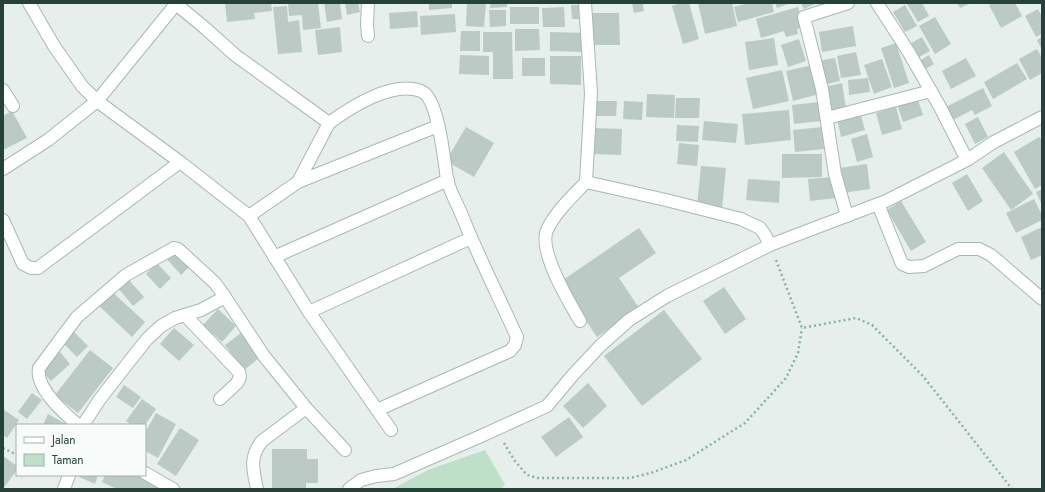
<svg xmlns="http://www.w3.org/2000/svg" width="1045" height="492" viewBox="0 0 1045 492" font-family="Jost,sans-serif">
  <style>
    .green { fill: #bfe0c8 }
    .building { fill: #bbcac4 }
    .lines { fill: none; stroke-linecap: round; stroke-linejoin: round }
    .minor-casing { stroke: #a8b8b2; stroke-width: 14 }
    .path { stroke: #86b3a5; stroke-width: 2.5; stroke-dasharray: 2 3; stroke-linecap: butt }
    .minor { stroke: #fff; stroke-width: 12 }
  </style>
  <rect width="100%" height="100%" fill="#e6efeb"/>
  <polygon class="green" points="485,450 505,485 501,489 392,489 428,470"/>
  <g class="building">
    <polygon points="225,3 271,3 272,11 254,13 255,19 227,22"/>
    <polygon points="288,3 318,3 321,28 303,30 302,15 289,16"/>
    <polygon points="324,3 340,3 342,19 327,22"/>
    <polygon points="345,3 358,3 360,12 347,15"/>
    <polygon points="429,3 452,3 452,8 429,10"/>
    <polygon points="467,3 486,3 484,27 466,26"/>
    <polygon points="490,3 507,3 507,7 490,8"/>
    <polygon points="632,3 646,3 643,4 644,11 634,13"/>
    <polygon points="680,3 689,3 699,39 683,44 672,6"/>
    <polygon points="698,3 732,3 737,26 705,34"/>
    <polygon points="749,3 772,3 774,12 738,22 734,7"/>
    <polygon points="775,3 791,3 777,8"/>
    <polygon points="801,3 817,3 804,9"/>
    <polygon points="909,3 922,3 929,16 918,22 907,4"/>
    <polygon points="957,3 971,3 960,8"/>
    <polygon points="993,3 1015,3 1022,16 1001,28 989,5"/>
    <polygon points="571,5 583,5 584,19 572,19"/>
    <polygon points="905,5 917,26 905,32 893,12"/>
    <polygon points="287,6 288,22 299,20 302,52 278,54 273,7"/>
    <rect x="510" y="7" width="29" height="17"/>
    <polygon points="564,7 565,27 543,27 542,8"/>
    <polygon points="798,7 804,27 797,29 798,34 786,37 784,31 761,38 756,19"/>
    <polygon points="1038,9 1042,17 1042,34 1036,37 1025,16"/>
    <polygon points="489,10 506,10 506,26 490,27"/>
    <polygon points="417,11 418,27 390,29 389,13"/>
    <polygon points="592,13 619,13 620,45 593,45"/>
    <polygon points="455,14 456,32 421,35 420,16"/>
    <polygon points="935,17 951,44 935,54 919,26"/>
    <polygon points="853,26 856,46 822,52 819,32"/>
    <polygon points="340,27 342,52 318,55 315,30"/>
    <polygon points="515,29 539,29 540,50 515,51"/>
    <polygon points="461,31 480,31 480,51 460,51"/>
    <polygon points="483,32 512,32 513,79 493,79 493,52 483,52"/>
    <polygon points="550,32 585,33 584,52 550,51"/>
    <polygon points="922,37 930,51 916,59 908,45"/>
    <polygon points="1042,37 1042,50 1037,40"/>
    <polygon points="774,38 778,65 749,70 745,42"/>
    <polygon points="799,39 806,61 788,67 781,45"/>
    <polygon points="896,43 909,83 894,88 881,48"/>
    <polygon points="1037,49 1042,58 1042,73 1030,80 1019,59"/>
    <polygon points="856,52 861,75 841,78 837,56"/>
    <polygon points="460,55 489,56 489,75 459,74"/>
    <polygon points="929,55 934,64 921,72 916,63"/>
    <polygon points="550,56 581,56 581,85 550,84"/>
    <rect x="522" y="58" width="23" height="18"/>
    <polygon points="835,58 840,81 823,85 818,61"/>
    <polygon points="966,58 976,76 951,89 942,71"/>
    <polygon points="882,59 892,87 874,94 864,65"/>
    <polygon points="1017,63 1027,79 993,99 984,82"/>
    <polygon points="812,65 819,94 793,101 786,71"/>
    <polygon points="782,70 789,101 753,109 746,78"/>
    <polygon points="868,78 870,92 849,95 848,80"/>
    <polygon points="842,83 846,108 828,111 824,87"/>
    <polygon points="983,88 992,106 975,115 972,110 951,121 944,108"/>
    <polygon points="647,94 675,95 674,118 646,117"/>
    <polygon points="917,97 923,115 903,122 897,104"/>
    <polygon points="676,98 700,98 699,118 675,118"/>
    <polygon points="594,101 617,101 616,116 593,116"/>
    <polygon points="624,101 643,102 642,120 623,119"/>
    <polygon points="819,102 821,121 794,124 792,105"/>
    <polygon points="896,107 902,129 882,135 876,113"/>
    <polygon points="789,110 791,140 745,145 742,114"/>
    <polygon points="12,111 27,138 3,150 3,116"/>
    <polygon points="860,112 865,130 841,137 837,118"/>
    <polygon points="978,117 988,137 975,144 965,124"/>
    <polygon points="704,121 738,124 736,143 702,140"/>
    <polygon points="677,125 699,126 698,142 676,141"/>
    <polygon points="466,127 494,143 474,177 446,161"/>
    <polygon points="822,127 824,149 795,152 793,130"/>
    <polygon points="592,128 622,129 621,155 591,154"/>
    <polygon points="867,134 873,157 857,162 851,139"/>
    <polygon points="1039,137 1042,141 1042,185 1035,189 1014,152"/>
    <polygon points="679,143 699,145 697,166 677,164"/>
    <polygon points="1004,152 1033,194 1011,210 982,168"/>
    <polygon points="782,154 822,154 822,177 782,178"/>
    <polygon points="867,164 870,189 842,193 839,168"/>
    <polygon points="701,166 726,168 722,209 697,206"/>
    <polygon points="967,174 983,201 968,211 952,183"/>
    <polygon points="834,177 836,198 810,201 808,179"/>
    <polygon points="748,179 780,181 779,203 746,200"/>
    <polygon points="1042,189 1042,205 1036,192"/>
    <polygon points="1034,199 1042,215 1042,220 1016,233 1006,213"/>
    <polygon points="901,201 926,242 911,251 887,210"/>
    <polygon points="1042,227 1042,255 1031,260 1021,237"/>
    <polygon points="639,228 656,253 619,278 639,308 597,337 560,282"/>
    <polygon points="174,251 189,267 181,275 166,258"/>
    <polygon points="157,263 171,278 160,289 146,274"/>
    <polygon points="129,280 144,297 133,306 119,289"/>
    <polygon points="724,287 746,319 725,334 703,301"/>
    <polygon points="110,290 145,322 132,337 97,304"/>
    <polygon points="218,309 236,326 222,342 203,325"/>
    <polygon points="664,310 702,359 642,406 604,356"/>
    <polygon points="174,328 194,345 179,361 160,344"/>
    <polygon points="74,332 88,346 77,357 63,343"/>
    <polygon points="241,333 259,358 244,370 225,345"/>
    <polygon points="90,350 113,368 78,413 55,395"/>
    <polygon points="60,352 70,364 51,381 40,369"/>
    <polygon points="588,383 607,406 583,428 563,406"/>
    <polygon points="124,385 141,397 133,408 116,397"/>
    <polygon points="32,393 42,400 27,419 18,412"/>
    <polygon points="142,399 156,409 145,425 132,425 126,421"/>
    <polygon points="3,409 19,420 7,438 3,435"/>
    <polygon points="156,413 176,424 158,458 145,451 145,433"/>
    <polygon points="48,414 68,425 43,425"/>
    <polygon points="569,417 583,437 556,457 541,437"/>
    <polygon points="180,428 199,440 176,476 157,464"/>
    <polygon points="272,449 307,449 307,459 318,459 318,483 306,483 306,489 272,489"/>
    <polygon points="3,456 17,466 17,470 3,489"/>
    <polygon points="75,475 98,475 95,484"/>
    <polygon points="105,475 138,475 167,488 166,489 117,489 102,482"/>
  </g>
  <g class="lines">
    <g class="minor-casing">
      <g id="minor">
        <polyline points="29,3 54,46 82,86 97,101 180,162 249,216 309,312 391,430"/>
        <polyline points="877,3 908,51 940,107 967,160"/>
        <polyline points="368,36 367,24 368,3"/>
        <polyline points="3,90 13,106"/>
        <polyline points="827,118 931,91"/>
        <path d="M3,169l45,-29 49,-39 79,-97 29,24 30,27 94,68c22,-16 64,-43 92,-32 18,7 23,70 26,88 3,13 11,26 16,39 16,40 36,79 54,119l-2,8 -5,6 -133,59"/>
        <polyline points="298,182 438,126"/>
        <polyline points="586,182 666,200 741,219 760,228 765,235 770,245"/>
        <polyline points="878,204 902,264 909,267 924,266 958,249 979,249 991,255 1042,299"/>
        <polyline points="249,216 298,182 329,123"/>
        <polyline points="847,216 835,174 822,89 804,17 848,3"/>
        <polyline points="3,220 23,264 31,268 38,268 180,162"/>
        <polyline points="274,257 448,180"/>
        <polyline points="225,297 264,356 306,408 345,450"/>
        <polyline points="309,312 471,238"/>
        <polyline points="185,315 239,372 240,377 237,383 220,399"/>
        <path d="M580,321c-11,-19 -42,-70 -33,-91 9,-19 25,-33 39,-48l5,-89 -6,-90"/>
        <path d="M78,425c-14,-12 -43,-37 -39,-57l38,-51 49,-42 48,-27 4,1 37,34 10,14 -24,13 -26,8 -14,8 -14,13 -26,33 -21,27 -17,26"/>
        <polyline points="145,473 173,489"/>
        <polyline points="64,489 69,475"/>
        <path d="M257,489c-4,-19 -8,-32 5,-48l44,-33"/>
        <polyline points="349,489 361,480 376,476 394,474 481,436 547,406 572,376 600,346 629,320 667,296 770,245 886,201 967,160 994,142 1042,117"/>
      </g>
    </g>
    <g class="path">
      <polyline points="776,260 802,328 856,318 872,325 923,376 1012,489"/>
      <polyline points="504,443 515,461 527,475 538,478 630,478 651,473 686,460 745,423 786,378 798,353 802,328"/>
      <polyline points="3,448 17,455"/>
    </g>
    <use href="#minor" class="minor"/>
  </g>
  <rect width="1045" height="492" fill="none" stroke="#24423a" stroke-width="8"/>
  <rect x="16" y="424" width="130" height="52" fill="#f7fbf9" stroke="#a3b1ad"/>
  <rect x="24" y="437" width="20" height="6" fill="#ffffff" stroke="#a3b1ad"/>
  <text x="52" y="444" font-size="12" fill="#24423a">Jalan</text>
  <rect x="24" y="454" width="20" height="12" fill="#bfe0c8" stroke="#a3b1ad"/>
  <text x="52" y="464" font-size="12" fill="#24423a">Taman</text>
</svg>
